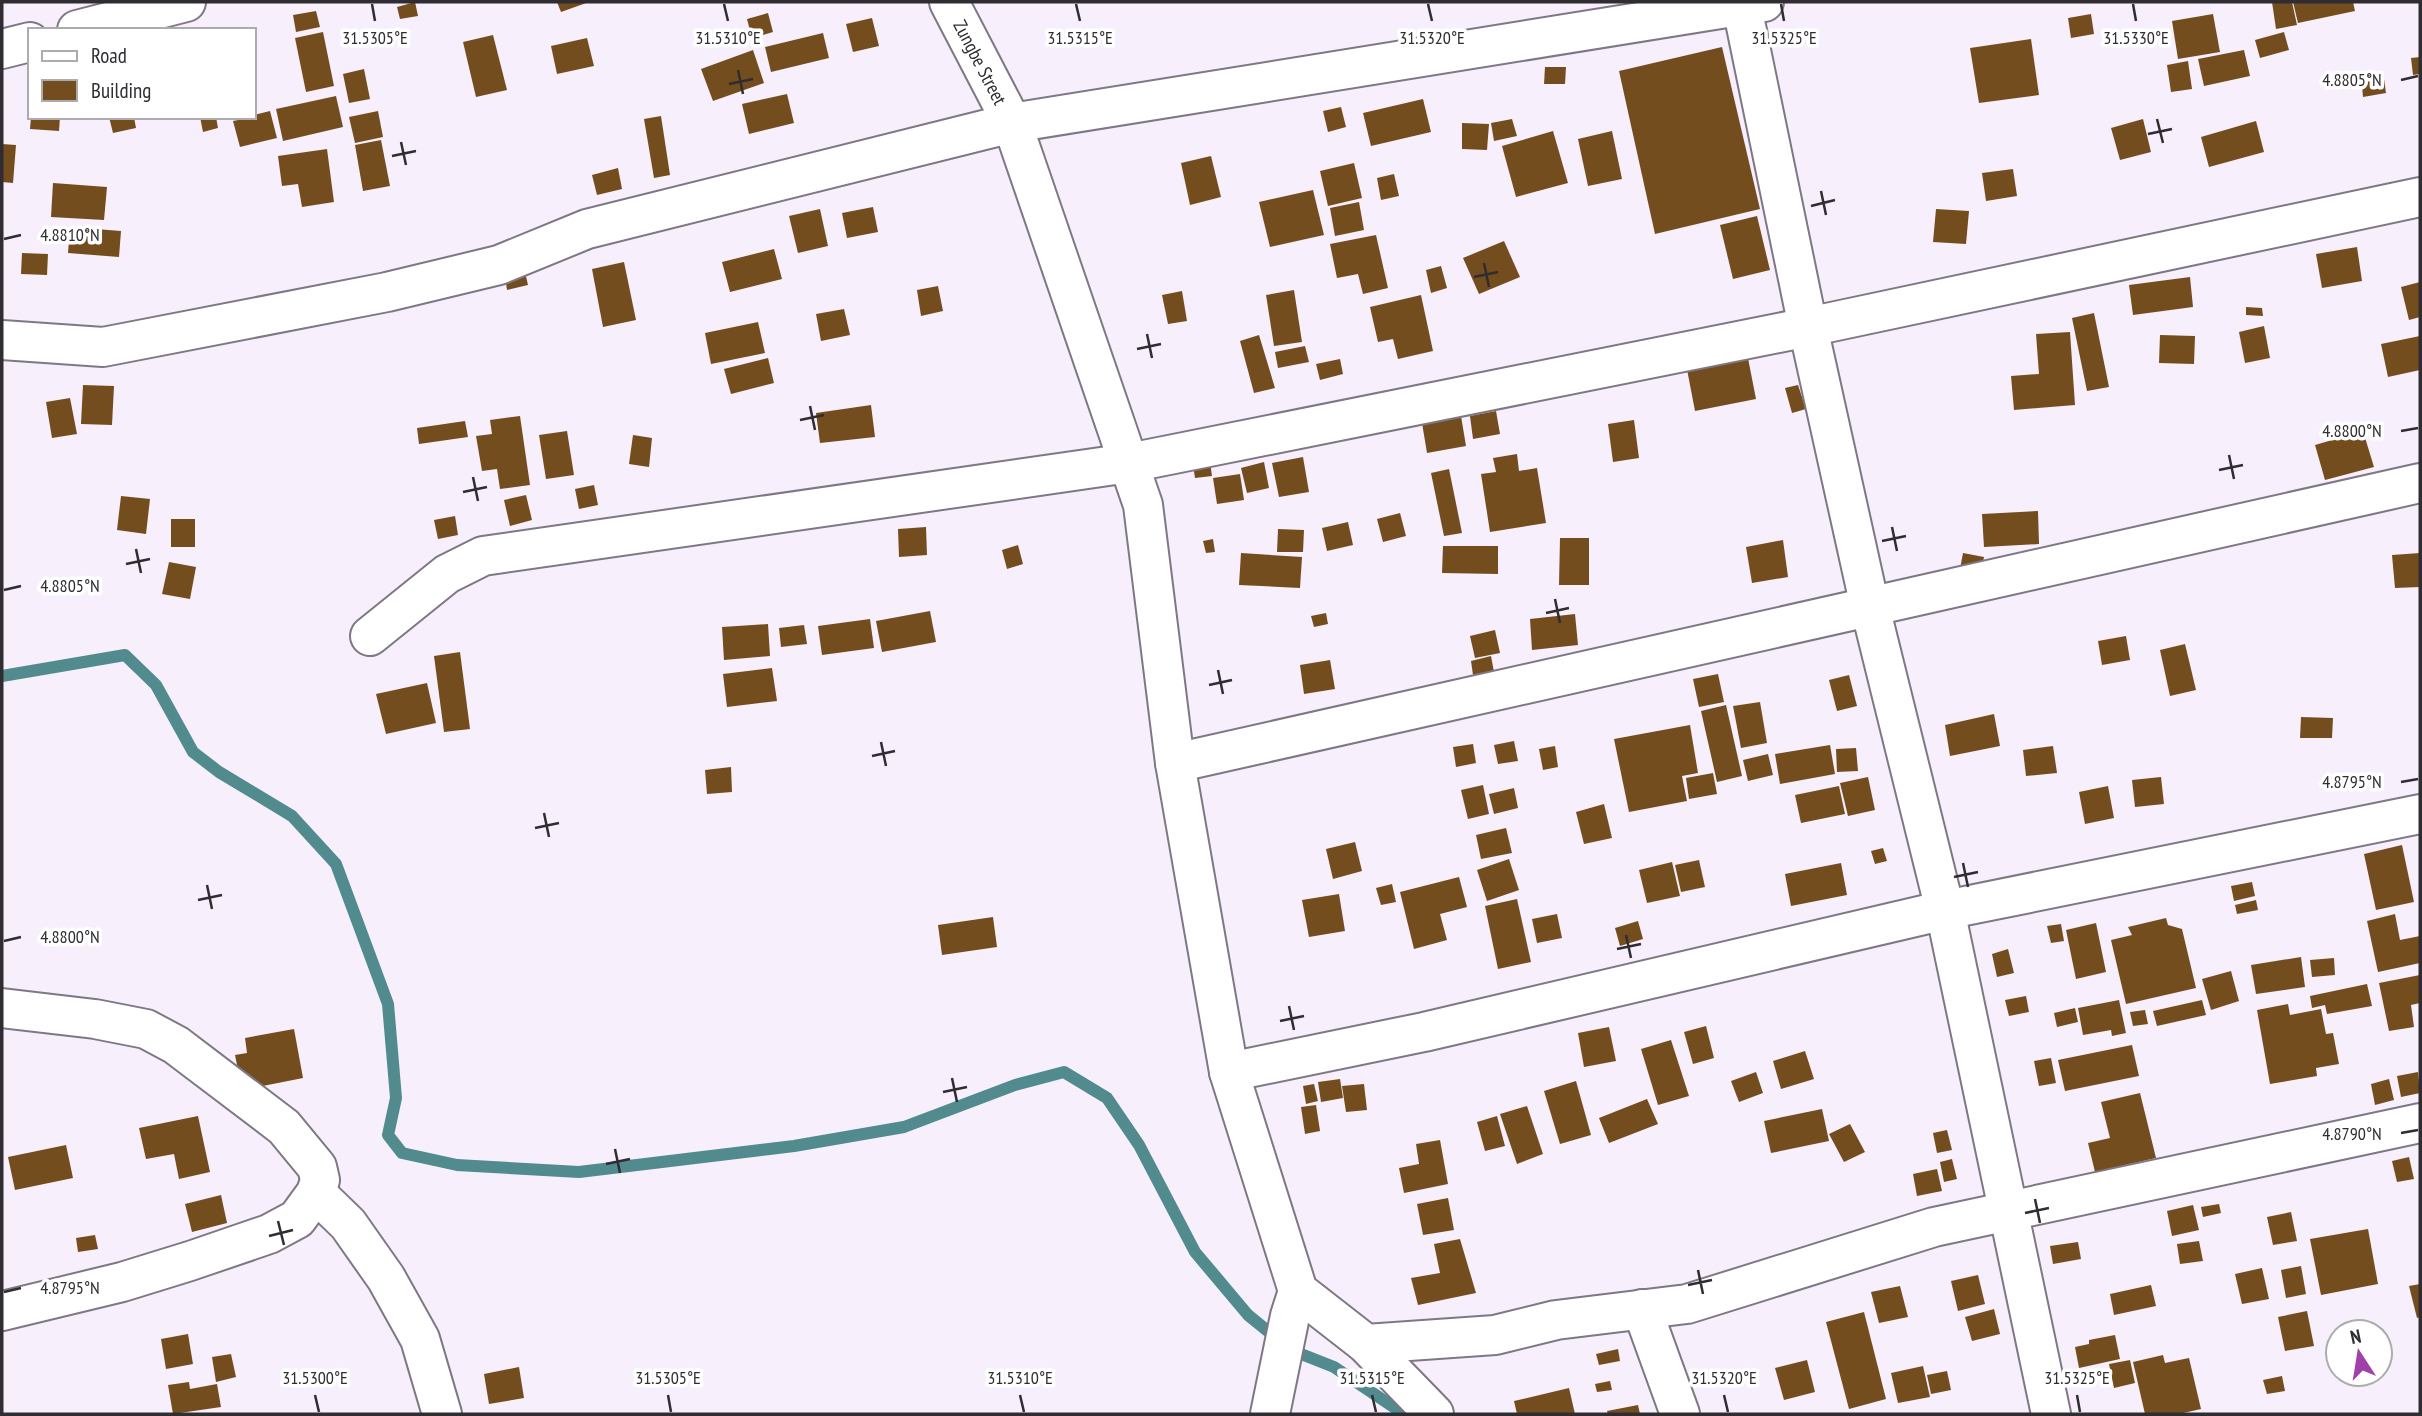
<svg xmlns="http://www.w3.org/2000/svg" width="2422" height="1416" viewBox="0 0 2422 1416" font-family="'PT Sans Narrow',sans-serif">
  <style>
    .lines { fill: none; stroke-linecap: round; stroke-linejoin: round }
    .stream { stroke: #528b8e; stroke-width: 12 }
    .building { fill: #744d1e }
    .street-casing { stroke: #7f7783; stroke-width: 42 }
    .street { stroke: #fff; stroke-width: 38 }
    .ticks { fill: none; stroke: #302d32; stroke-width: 2.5 }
    .labels { text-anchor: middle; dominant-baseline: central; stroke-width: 7; stroke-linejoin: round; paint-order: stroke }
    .street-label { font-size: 19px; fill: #302d32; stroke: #fff }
    .ticks-label { font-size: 18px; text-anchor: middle; fill: #302d32; stroke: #fff; stroke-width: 7; stroke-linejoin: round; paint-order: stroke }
  </style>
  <rect width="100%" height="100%" fill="#f8effc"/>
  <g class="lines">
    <polyline class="stream" points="2,676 125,655 156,685 193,752 219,772 292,816 336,864 388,1004 396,1098 388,1135 402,1153 457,1165 579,1172 794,1146 904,1127 1015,1085 1064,1072 1107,1098 1139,1145 1195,1252 1248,1315 1291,1350 1334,1367 1404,1414"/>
  </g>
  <g class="building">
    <polygon points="415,2 418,16 400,19 397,7"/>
    <polygon points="557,2 589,2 561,12"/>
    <polygon points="2272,2 2292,2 2297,25 2276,29"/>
    <polygon points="2293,2 2353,2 2355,11 2298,23"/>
    <polygon points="316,11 320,27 296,32 293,15"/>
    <polygon points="768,13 773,32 752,38 747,19"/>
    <polygon points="2091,14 2094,34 2071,38 2068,18"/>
    <polygon points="2213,14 2220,52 2178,59 2172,21"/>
    <polygon points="872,18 879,46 853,52 846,24"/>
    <polygon points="323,32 334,86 306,92 295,38"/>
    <polygon points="2284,32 2289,50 2260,58 2255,40"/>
    <polygon points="823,33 829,58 771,72 765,47"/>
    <polygon points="493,35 507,90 476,97 463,42"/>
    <polygon points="587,38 594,66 557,74 551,46"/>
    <polygon points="2031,39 2039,95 1979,103 1970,48"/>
    <polygon points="1722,47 1760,209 1655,234 1619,71"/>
    <polygon points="753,50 764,83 713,101 701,69"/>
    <polygon points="2244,50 2250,76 2204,86 2198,59"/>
    <polygon points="2420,57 2420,74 2413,75 2411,58"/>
    <polygon points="2188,61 2192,89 2171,92 2167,65"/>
    <polygon points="1545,67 1566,67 1565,84 1544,84"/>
    <polygon points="364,69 370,99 349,103 343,74"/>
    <polygon points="2383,72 2386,93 2363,97 2361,75"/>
    <polygon points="787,94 794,123 749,134 742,104"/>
    <polygon points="336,96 343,127 283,141 276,109"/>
    <polygon points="1423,99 1431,132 1371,146 1363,113"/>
    <polygon points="1341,107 1346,127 1328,132 1323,111"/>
    <polygon points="270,111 277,138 240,147 233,121 254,117 254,115"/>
    <polygon points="378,111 383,137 355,143 349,117"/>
    <polygon points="661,116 670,175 654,178 644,119"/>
    <polygon points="31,117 60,117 59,131 30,129"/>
    <polygon points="109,117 134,117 136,128 113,133"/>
    <polygon points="200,117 216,117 218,128 203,132"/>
    <polygon points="1512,119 1517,136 1494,141 1491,123"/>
    <polygon points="2143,119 2151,152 2120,160 2111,128"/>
    <polygon points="2256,121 2264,152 2209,167 2201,137"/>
    <polygon points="1462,123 1489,124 1487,150 1462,149"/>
    <polygon points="1553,131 1568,183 1516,197 1502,146"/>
    <polygon points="1612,131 1622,179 1588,186 1578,139"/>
    <polygon points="381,140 390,186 363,191 355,145"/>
    <polygon points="2,144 16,145 13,183 2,182"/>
    <polygon points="327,149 334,202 302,207 298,184 282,186 278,156"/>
    <polygon points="1211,156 1221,197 1190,205 1181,163"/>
    <polygon points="1354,163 1362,198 1328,206 1320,171"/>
    <polygon points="618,168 622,189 597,195 592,175"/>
    <polygon points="2013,169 2017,196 1986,201 1982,173"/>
    <polygon points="1394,174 1399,196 1381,200 1377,178"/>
    <polygon points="53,183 107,187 104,220 51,217"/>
    <polygon points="1313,190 1324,235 1270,247 1259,202"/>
    <polygon points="1359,202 1364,230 1335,236 1330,208"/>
    <polygon points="873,207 878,232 847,238 842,213"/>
    <polygon points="820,209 828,246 798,253 789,216"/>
    <polygon points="1936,209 1969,211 1966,244 1933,242"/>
    <polygon points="1757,216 1770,270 1733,279 1720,225"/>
    <polygon points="70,227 121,231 119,257 68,253"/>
    <polygon points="1376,235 1388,288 1363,294 1358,274 1337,278 1330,244"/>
    <polygon points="1504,241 1520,277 1479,294 1463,258"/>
    <polygon points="2357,247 2362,281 2322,288 2316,254"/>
    <polygon points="774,249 782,279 730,292 722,262"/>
    <polygon points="22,253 48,254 47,275 21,274"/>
    <polygon points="624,262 636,320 603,327 592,269"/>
    <polygon points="1441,266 1447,288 1431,293 1426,270"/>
    <polygon points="525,272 528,285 507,290 505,277"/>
    <polygon points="2190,277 2193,307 2133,315 2129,285"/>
    <polygon points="2420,282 2420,317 2409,320 2401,287"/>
    <polygon points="938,286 943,311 921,316 917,290"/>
    <polygon points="1294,290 1302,342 1274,346 1266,295"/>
    <polygon points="1182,291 1187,321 1168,324 1162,295"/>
    <polygon points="1421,295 1433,351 1398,359 1393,339 1378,342 1370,307"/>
    <polygon points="2246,307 2262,308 2263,316 2246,315"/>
    <polygon points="844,309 850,335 821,341 816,314"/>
    <polygon points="2094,313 2109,387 2087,391 2072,318"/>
    <polygon points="758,322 765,353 711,364 705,333"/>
    <polygon points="2264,326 2270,358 2245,363 2239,332"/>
    <polygon points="2070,332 2075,405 2014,410 2011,376 2039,374 2036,334"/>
    <polygon points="1259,335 1275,388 1254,393 1240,341"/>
    <polygon points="2160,335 2195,336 2194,364 2159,363"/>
    <polygon points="2420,336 2420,370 2388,377 2381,344"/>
    <polygon points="1305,346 1309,362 1278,368 1275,352"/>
    <polygon points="1746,348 1756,399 1695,411 1685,359"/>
    <polygon points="768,358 774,383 731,394 724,369"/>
    <polygon points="1340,359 1343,374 1320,380 1316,364"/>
    <polygon points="83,385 114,386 112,425 81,424"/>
    <polygon points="1798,385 1806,409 1792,413 1785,388"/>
    <polygon points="70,398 77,434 52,438 46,402"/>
    <polygon points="871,405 875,437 820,443 816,413"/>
    <polygon points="1496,411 1500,434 1473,439 1470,416"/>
    <polygon points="520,416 530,485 500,489 497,469 482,471 476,436 492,434 490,420"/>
    <polygon points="1461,416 1466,446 1427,453 1422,423"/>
    <polygon points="1634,420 1639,458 1613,462 1608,424"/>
    <polygon points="465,421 468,437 419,444 417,428"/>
    <polygon points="567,431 574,475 546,479 539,435"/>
    <polygon points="2363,431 2374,467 2325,480 2315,445"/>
    <polygon points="633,435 652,438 649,467 629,464"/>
    <polygon points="1517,454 1519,471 1537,468 1546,523 1490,532 1481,474 1496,472 1493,458"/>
    <polygon points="1303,457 1309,492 1279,497 1272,463"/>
    <polygon points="1210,462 1212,476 1195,478 1193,465"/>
    <polygon points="1264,462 1269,488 1247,493 1241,468"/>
    <polygon points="1449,469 1462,533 1444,536 1431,473"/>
    <polygon points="1240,474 1244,500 1217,504 1213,478"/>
    <polygon points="594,485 598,505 579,509 575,489"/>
    <polygon points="526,495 532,520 510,526 504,500"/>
    <polygon points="121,496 150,499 146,534 117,530"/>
    <polygon points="2038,511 2039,544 1984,547 1982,514"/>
    <polygon points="1400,513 1406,536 1383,542 1377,519"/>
    <polygon points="455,516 458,535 438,539 434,520"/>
    <rect x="171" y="519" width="24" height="28"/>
    <polygon points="1348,522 1353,545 1327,551 1322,528"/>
    <polygon points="926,527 927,555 899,557 898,529"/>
    <polygon points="1278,529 1304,530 1303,552 1277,552"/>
    <polygon points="1560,538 1589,538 1589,585 1559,585"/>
    <polygon points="1213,539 1215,552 1206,553 1203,541"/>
    <polygon points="1783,540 1788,577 1752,583 1746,547"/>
    <polygon points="1018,545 1023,564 1007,569 1002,550"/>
    <polygon points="1443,546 1498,546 1498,574 1442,573"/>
    <polygon points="1241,553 1302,557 1300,588 1239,585"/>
    <polygon points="1963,553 1984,557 1981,572 1960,569"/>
    <polygon points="2420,553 2420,587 2395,588 2392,555"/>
    <polygon points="169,562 196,567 190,599 162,594"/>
    <polygon points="930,611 936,642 882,652 876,621"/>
    <polygon points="1326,613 1328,624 1314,627 1311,616"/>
    <polygon points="1575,614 1578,645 1532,650 1530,619"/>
    <polygon points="870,619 874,648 822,655 818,626"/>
    <polygon points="768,624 770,656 724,660 722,627"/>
    <polygon points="804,625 807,644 781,647 779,628"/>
    <polygon points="1495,630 1500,653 1475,658 1470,636"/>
    <polygon points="2126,636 2130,660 2102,665 2098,641"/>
    <polygon points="2185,644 2196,690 2170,696 2160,650"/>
    <polygon points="460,652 470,729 444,732 434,656"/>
    <polygon points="1491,656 1494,672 1473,675 1471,661"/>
    <polygon points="1330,660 1335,689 1304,694 1300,665"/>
    <polygon points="772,668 777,701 727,707 723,674"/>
    <polygon points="1718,674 1724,702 1699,707 1693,679"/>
    <polygon points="1849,675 1857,706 1837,711 1829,680"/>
    <polygon points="427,683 436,723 386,734 376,694"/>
    <polygon points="1760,702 1767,743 1741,748 1733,706"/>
    <polygon points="1726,705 1742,776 1717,782 1701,711"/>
    <polygon points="1994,714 2000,746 1950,756 1945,725"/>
    <polygon points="2301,717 2333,718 2332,738 2300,738"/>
    <polygon points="1690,725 1698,773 1682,776 1687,801 1629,812 1614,739"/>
    <polygon points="1514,741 1518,761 1498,764 1494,745"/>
    <polygon points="1473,744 1476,763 1456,767 1453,747"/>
    <polygon points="1830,745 1835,774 1780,784 1775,754"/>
    <polygon points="1555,746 1558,767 1543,770 1539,749"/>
    <polygon points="2053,746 2057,773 2026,776 2023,750"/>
    <polygon points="1856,748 1858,771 1837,772 1836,749"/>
    <polygon points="1768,754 1773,775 1748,781 1743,760"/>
    <polygon points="731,767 732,792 707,794 705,770"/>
    <polygon points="1713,773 1717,794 1689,799 1686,778"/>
    <polygon points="1868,777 1875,810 1848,816 1840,783"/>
    <polygon points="2161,777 2164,804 2135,807 2132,780"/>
    <polygon points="1483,785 1489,814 1468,819 1461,790"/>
    <polygon points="1839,786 1845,814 1801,823 1795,795"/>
    <polygon points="2108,786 2114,818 2085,824 2079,792"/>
    <polygon points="1514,788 1518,808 1494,814 1489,794"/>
    <polygon points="1604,804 1612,838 1584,844 1576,812"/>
    <polygon points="1506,828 1512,853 1481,859 1476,835"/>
    <polygon points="1355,842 1362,871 1333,879 1326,849"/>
    <polygon points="2402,845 2414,902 2376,910 2364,854"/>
    <polygon points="1883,848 1887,861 1875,864 1871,851"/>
    <polygon points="1509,859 1519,890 1487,901 1477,870"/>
    <polygon points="1699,860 1705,887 1681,892 1675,865"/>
    <polygon points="1672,862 1680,896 1647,903 1639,870"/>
    <polygon points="1841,863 1847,895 1791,906 1785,874"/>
    <polygon points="1459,877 1467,907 1440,914 1447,940 1414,949 1400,892"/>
    <polygon points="2252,882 2255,896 2234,901 2231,886"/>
    <polygon points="1392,884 1396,902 1381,905 1376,888"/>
    <polygon points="1339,894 1345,931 1309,937 1302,900"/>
    <polygon points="1517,899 1531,962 1498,969 1485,906"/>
    <polygon points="2256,900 2258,910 2237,914 2235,905"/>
    <polygon points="1557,914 1562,938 1537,943 1532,919"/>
    <polygon points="2395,914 2400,940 2420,936 2420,963 2378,972 2367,921"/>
    <polygon points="993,917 997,947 942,955 938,925"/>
    <polygon points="2166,918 2168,925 2182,929 2196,988 2126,1004 2111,940 2132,935 2128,927"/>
    <polygon points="1638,921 1643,939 1620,946 1615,928"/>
    <polygon points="2096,923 2106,972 2076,979 2066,930"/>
    <polygon points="2061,924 2064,941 2051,943 2047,926"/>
    <polygon points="2008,949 2014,973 1997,977 1992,954"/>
    <polygon points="2301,957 2305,987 2256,994 2251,965"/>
    <polygon points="2334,958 2335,975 2312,977 2310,960"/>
    <polygon points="2231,971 2239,1001 2211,1010 2202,979"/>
    <polygon points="2420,975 2420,1003 2411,1005 2414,1027 2389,1031 2379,983"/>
    <polygon points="2367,984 2372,1006 2327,1014 2325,1005 2312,1008 2310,996"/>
    <polygon points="2026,996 2029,1012 2009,1016 2005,1000"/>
    <polygon points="2119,1000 2126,1033 2112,1036 2111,1030 2083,1035 2078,1008"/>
    <polygon points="2202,1000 2206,1015 2157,1026 2153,1011"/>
    <polygon points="2288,1004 2290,1015 2321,1009 2326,1034 2333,1033 2339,1064 2316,1068 2317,1076 2270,1084 2257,1010"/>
    <polygon points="2075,1008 2078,1022 2057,1027 2054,1013"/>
    <polygon points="2145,1010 2148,1024 2133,1026 2130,1012"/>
    <polygon points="1706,1026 1714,1058 1693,1064 1684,1032"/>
    <polygon points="1609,1027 1616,1061 1584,1067 1578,1033"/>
    <polygon points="294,1029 303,1078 242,1090 235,1055 247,1053 245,1038"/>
    <polygon points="1671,1040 1689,1096 1658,1105 1641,1049"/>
    <polygon points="2132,1045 2139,1076 2065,1091 2058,1060"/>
    <polygon points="1805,1051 1814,1079 1781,1089 1773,1061"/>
    <polygon points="2051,1058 2056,1083 2039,1086 2034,1061"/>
    <polygon points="1756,1072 1763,1093 1739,1102 1731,1081"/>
    <polygon points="2418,1072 2420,1093 2401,1097 2397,1076"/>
    <polygon points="1340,1079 1343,1098 1321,1102 1318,1082"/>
    <polygon points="2389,1079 2394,1100 2375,1105 2371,1084"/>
    <polygon points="1576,1081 1591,1135 1560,1144 1544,1091"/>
    <polygon points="1314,1084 1318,1101 1306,1104 1303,1086"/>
    <polygon points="1364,1084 1367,1110 1346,1112 1342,1086"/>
    <polygon points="2140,1093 2156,1158 2095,1172 2088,1143 2110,1138 2101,1102"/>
    <polygon points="1647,1099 1658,1124 1609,1143 1599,1118"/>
    <polygon points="1316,1105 1320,1131 1305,1134 1301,1107"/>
    <polygon points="1527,1106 1543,1154 1517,1164 1500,1114"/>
    <polygon points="1822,1109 1829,1141 1771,1153 1764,1121"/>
    <polygon points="198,1116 210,1172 179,1179 174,1154 146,1159 139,1128"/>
    <polygon points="1497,1116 1505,1146 1485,1151 1477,1122"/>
    <polygon points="1850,1124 1865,1152 1844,1162 1829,1134"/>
    <polygon points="1947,1130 1952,1150 1937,1153 1933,1133"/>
    <polygon points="1440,1140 1448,1184 1404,1193 1399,1168 1419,1164 1416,1144"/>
    <polygon points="66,1145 73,1178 15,1190 8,1157"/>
    <polygon points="2409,1157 2414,1179 2397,1182 2392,1161"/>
    <polygon points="1952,1159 1957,1179 1944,1182 1940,1162"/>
    <polygon points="1937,1169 1942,1191 1917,1196 1913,1174"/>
    <polygon points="221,1195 227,1223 192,1232 185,1204"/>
    <polygon points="1448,1198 1454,1230 1423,1235 1417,1204"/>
    <polygon points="2219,1204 2221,1213 2203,1217 2201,1207"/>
    <polygon points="2193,1205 2199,1230 2172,1236 2167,1211"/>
    <polygon points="2291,1212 2297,1241 2273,1245 2267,1217"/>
    <polygon points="2368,1229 2378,1284 2321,1295 2310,1239"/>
    <polygon points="95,1235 98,1249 78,1252 76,1238"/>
    <polygon points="1460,1239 1476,1293 1418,1305 1411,1278 1440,1273 1434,1244"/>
    <polygon points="2199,1241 2203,1261 2180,1264 2177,1244"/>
    <polygon points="2078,1242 2081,1259 2053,1264 2050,1246"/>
    <polygon points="2301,1266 2306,1294 2286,1298 2281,1270"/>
    <polygon points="2262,1268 2269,1299 2242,1304 2235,1274"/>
    <polygon points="1978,1275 1985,1304 1958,1311 1951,1281"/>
    <polygon points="2420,1284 2420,1317 2417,1318 2409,1286"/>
    <polygon points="2151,1285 2156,1306 2114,1315 2110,1294"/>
    <polygon points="1900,1286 1908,1317 1879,1323 1871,1292"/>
    <polygon points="1994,1309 2000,1334 1972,1341 1965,1317"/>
    <polygon points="2307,1311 2314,1346 2285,1351 2278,1317"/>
    <polygon points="1864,1312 1886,1399 1849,1409 1826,1322"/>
    <polygon points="188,1334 193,1364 166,1369 161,1339"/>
    <polygon points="2115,1335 2120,1359 2079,1368 2075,1347 2089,1344 2089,1340"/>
    <polygon points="1618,1349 1620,1361 1599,1365 1596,1354"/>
    <polygon points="231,1354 236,1377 216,1382 212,1357"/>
    <polygon points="2163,1355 2165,1363 2189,1358 2201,1409 2179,1414 2145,1414 2133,1362"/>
    <polygon points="1807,1360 1815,1392 1784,1400 1775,1368"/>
    <polygon points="2130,1360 2135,1383 2114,1388 2109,1364"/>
    <polygon points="1923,1366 1930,1397 1898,1403 1891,1373"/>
    <polygon points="519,1367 524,1398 489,1404 484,1374"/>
    <polygon points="1947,1371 1951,1390 1931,1394 1927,1375"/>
    <polygon points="2282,1376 2285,1391 2267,1394 2263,1380"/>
    <polygon points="1610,1381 1612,1390 1597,1392 1595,1384"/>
    <polygon points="189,1382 190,1389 217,1384 221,1407 173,1414 168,1385"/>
    <polygon points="1569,1388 1575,1414 1517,1414 1514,1401"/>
    <polygon points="1638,1405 1640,1414 1608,1414 1607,1411"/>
  </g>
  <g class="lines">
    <g class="street-casing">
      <g id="street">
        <path id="s1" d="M949,2l63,121 131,382 32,258 54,309 69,219 68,53 68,70"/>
        <polyline points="1741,2 1808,327 1870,607 1945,910 2051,1414"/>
        <polyline points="77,30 186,2"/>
        <polyline points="2,49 30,42"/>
        <polyline points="2,340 103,347 387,292 499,265 587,229 1012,123 1764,2"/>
        <polyline points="370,636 447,574 483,556 1129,463 1808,327 2420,197"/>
        <polyline points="1175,763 2420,483"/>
        <polyline points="2,1008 95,1019 146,1029 176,1045 284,1127 317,1167 320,1180 316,1193 297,1219 269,1234 190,1261 122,1282 2,1311"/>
        <polyline points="1229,1072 1424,1032 1945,910 2420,814"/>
        <polyline points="316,1193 348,1224 386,1278 420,1339 442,1414"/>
        <polyline points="1642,1309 1680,1414"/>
        <polyline points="1366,1344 1495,1335 1556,1320 1687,1304 1934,1227 2420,1123"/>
        <polyline points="1270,1414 1290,1316 1298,1291"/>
      </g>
    </g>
    <use href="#street" class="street"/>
  </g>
  <path class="ticks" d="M372,4l3,17M724,4l4,17M1076,4l4,17M1428,4l4,17M1781,4l3,17M2133,4l3,17M738,70l5,24M2401,80l17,-4M729,84l24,-5M2157,119l6,24M2148,134l24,-5M401,142l5,23M392,156l24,-5M1821,191l5,24M1811,206l24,-6M4,239l17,-4M1484,263l5,24M1474,277l24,-5M1147,334l5,24M1137,349l24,-5M810,406l5,24M800,420l24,-5M2401,431l17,-3M2229,455l5,24M2219,470l24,-5M473,477l5,24M463,492l24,-5M1892,527l5,24M1882,541l24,-5M136,549l5,24M126,564l24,-5M4,590l17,-4M1555,599l5,24M1546,613l23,-5M1218,670l5,24M1209,685l23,-5M881,742l5,24M872,756l23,-5M2401,782l17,-3M544,813l5,24M535,828l24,-5M1963,863l5,24M1954,877l24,-5M207,885l5,24M198,900l24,-5M1626,935l5,23M4,941l17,-4M1617,949l24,-5M1289,1006l5,24M1280,1021l24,-5M952,1078l5,24M943,1092l24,-5M2401,1133l17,-3M615,1149l5,24M606,1164l24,-5M2035,1199l5,24M2025,1213l24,-5M278,1221l6,24M269,1236l24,-6M1698,1270l5,24M1688,1285l24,-5M4,1292l17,-4M315,1395l4,17M668,1395l3,17M1020,1395l4,17M1372,1395l4,17M1724,1395l4,17M2077,1395l3,17"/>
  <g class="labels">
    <g class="street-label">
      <text stroke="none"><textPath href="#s1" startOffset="68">Zungbe Street</textPath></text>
    </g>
  </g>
  <g class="ticks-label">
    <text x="375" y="44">31.5305°E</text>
    <text x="728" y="44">31.5310°E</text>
    <text x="1080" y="44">31.5315°E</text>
    <text x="1432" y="44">31.5320°E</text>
    <text x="1784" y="44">31.5325°E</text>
    <text x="2136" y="44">31.5330°E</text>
    <text x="2352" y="86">4.8805°N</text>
    <text x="70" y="241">4.8810°N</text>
    <text x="2352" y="437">4.8800°N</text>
    <text x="70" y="592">4.8805°N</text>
    <text x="2352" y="788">4.8795°N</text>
    <text x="70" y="943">4.8800°N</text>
    <text x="2352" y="1140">4.8790°N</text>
    <text x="70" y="1294">4.8795°N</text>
    <text x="315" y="1384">31.5300°E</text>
    <text x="668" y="1384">31.5305°E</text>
    <text x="1020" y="1384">31.5310°E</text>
    <text x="1372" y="1384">31.5315°E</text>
    <text x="1724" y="1384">31.5320°E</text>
    <text x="2077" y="1384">31.5325°E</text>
  </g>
  <rect width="2422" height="1416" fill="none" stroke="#302d32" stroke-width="7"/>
  <rect x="28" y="28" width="228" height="91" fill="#ffffff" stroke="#acabad" stroke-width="2"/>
  <rect x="42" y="51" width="35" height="10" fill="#ffffff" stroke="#acabad" stroke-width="2"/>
  <text x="91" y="63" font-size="21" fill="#302d32">Road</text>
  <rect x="42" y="80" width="35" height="21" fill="#744d1e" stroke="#acabad" stroke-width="2"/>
  <text x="91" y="98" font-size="21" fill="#302d32">Building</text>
  <g transform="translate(2359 1353) rotate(348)"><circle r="33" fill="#ffffff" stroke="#acabad" stroke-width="2"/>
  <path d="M0-5L12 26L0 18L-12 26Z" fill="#a040a9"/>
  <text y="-10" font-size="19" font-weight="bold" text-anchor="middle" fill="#302d32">N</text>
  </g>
</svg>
